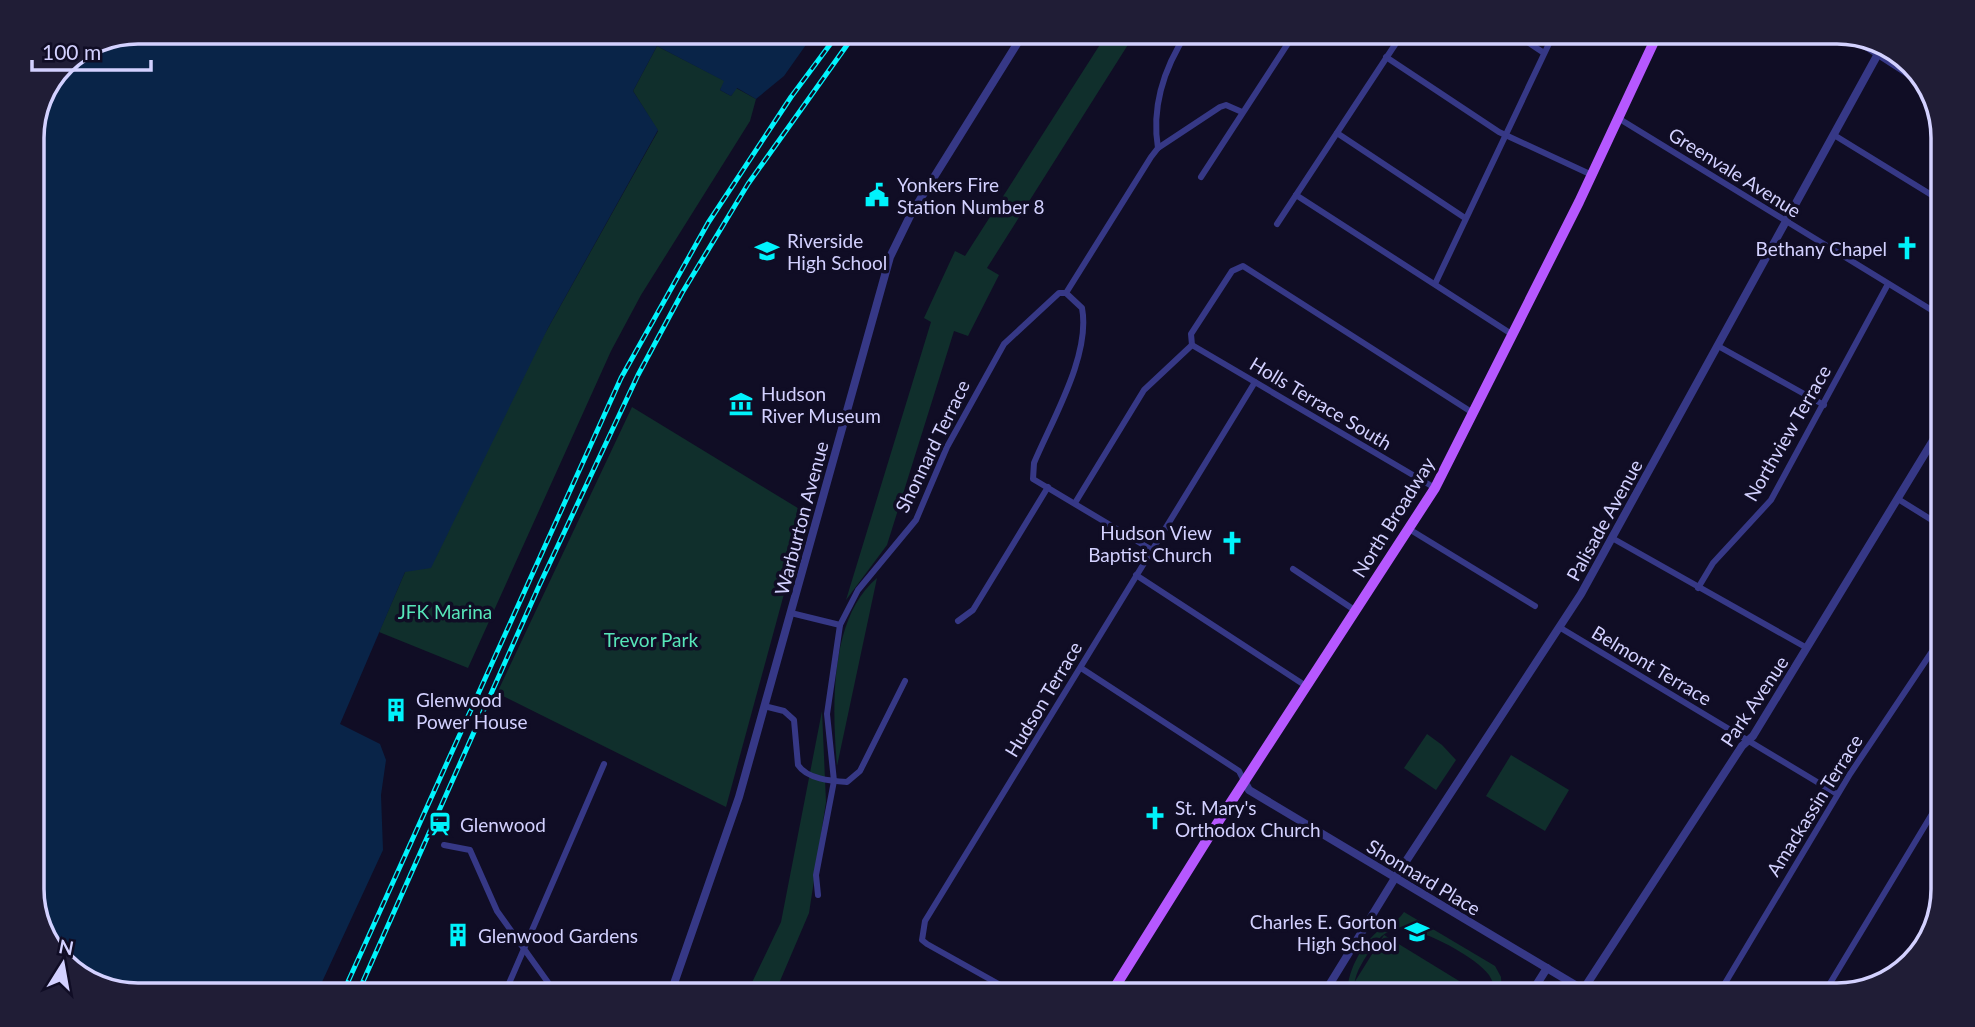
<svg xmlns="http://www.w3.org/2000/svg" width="1975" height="1027" viewBox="0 0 1975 1027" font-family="Lato,sans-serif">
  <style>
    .green { fill: #102f2c }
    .water { fill: #092448 }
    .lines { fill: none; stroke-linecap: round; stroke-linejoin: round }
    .minor { stroke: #363886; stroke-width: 6 }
    .tertiary { stroke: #363886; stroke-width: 8 }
    .primary { stroke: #b658ff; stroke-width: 10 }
    .rail-casing { stroke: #00f3fc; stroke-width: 5 }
    .rail { stroke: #100d25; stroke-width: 2.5; stroke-dasharray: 8; stroke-linecap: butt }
    .labels { text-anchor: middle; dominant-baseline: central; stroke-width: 7; stroke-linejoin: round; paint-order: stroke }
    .street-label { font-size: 19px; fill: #d3d1ff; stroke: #100d25 }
    .poi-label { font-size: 19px; fill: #d3d1ff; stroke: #100d25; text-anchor: start }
    .park-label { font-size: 19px; fill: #57e5b9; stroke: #100d25 }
    .rim { fill: none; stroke: #d3d1ff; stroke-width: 3.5 }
  </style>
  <rect width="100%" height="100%" fill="#100d25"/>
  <g class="green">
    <polygon points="1108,32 1136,32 987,268 999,275 968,336 954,331 887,545 846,600 931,322 924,318 955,251 965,256"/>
    <polygon points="657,46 725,81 720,90 731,96 736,88 756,99 750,121 641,295 611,351 468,668 379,632 405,572 548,328 658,131 633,91"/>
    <polygon points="632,407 806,513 726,807 497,693"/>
    <path d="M877,578l-40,188c-5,-58 -8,-148 40,-188z"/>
    <polygon points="822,711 826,802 809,913 774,995 746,995 781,922"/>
    <polygon points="1427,734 1442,745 1456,760 1436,790 1404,768"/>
    <polygon points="1511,755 1569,790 1545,831 1486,796"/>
    <path d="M1404,912l91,54 6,11 1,18h-6c-1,-7 -3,-14 -7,-20 -13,-18 -74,-52 -95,-45 -14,3 -20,15 -27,25 -9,14 -14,24 -13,40h-6c-3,-20 14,-51 30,-64 10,-8 18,-7 26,-19z"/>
    <polygon points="1384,935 1482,995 1374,995 1354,983"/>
  </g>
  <polygon class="water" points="138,31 815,32 784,76 756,99 737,88 731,96 720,90 724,81 657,46 633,91 658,130 548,328 431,568 405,572 340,724 380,744 386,760 381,795 383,850 316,995 138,995 90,984 50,949 32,897 32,131 63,62"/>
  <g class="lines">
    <g class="minor">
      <polyline points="1511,31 1544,53"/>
      <polyline points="1844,33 1929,88"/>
      <polyline points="1386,57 1499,132 1592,175"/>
      <polyline points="1618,118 1943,317"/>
      <polyline points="1337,133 1465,218"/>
      <polyline points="1834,135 1943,202"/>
      <path d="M1158,148c-7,-42 7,-82 30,-117"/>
      <polyline points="1201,177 1296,31"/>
      <polyline points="1296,195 1513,335"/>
      <polyline points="1277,224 1404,31"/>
      <polyline points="1435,284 1555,31"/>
      <polyline points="1066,293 1151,157 1158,148 1220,107 1226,105 1242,112"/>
      <polyline points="1192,345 1191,334 1232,271 1243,266 1473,413"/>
      <polyline points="1192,345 1435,488"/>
      <polyline points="1718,346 1824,405"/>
      <polyline points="1898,499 1943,527"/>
      <polyline points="1075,503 1144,390 1192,345"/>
      <polyline points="1409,529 1535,606"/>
      <polyline points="1612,538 1807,648"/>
      <polyline points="1293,569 1356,611"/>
      <polyline points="1136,575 1306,686"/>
      <polyline points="1698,588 1713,563 1771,500 1888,284"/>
      <polyline points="791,613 840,625"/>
      <polyline points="958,621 973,610 1048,487"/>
      <polyline points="1559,627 1837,794"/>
      <polyline points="1081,668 1239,771 1244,781"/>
      <path d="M764,706l20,5 10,9 4,45c9,14 33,16 49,17l13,-11 45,-90"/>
      <polyline points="444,845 470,850 497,911 557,995"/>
      <path d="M818,895l-2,-20 18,-94 -7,-67 13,-89 18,-35 58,-70 31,-73 57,-103 55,-51h7l16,15c9,47 -30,112 -48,155l-1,16 119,71"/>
      <polyline points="504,995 604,764"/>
      <polyline points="816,995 819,988"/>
      <polyline points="1018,995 927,944 922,940 925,921 1255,382"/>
      <polyline points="1718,995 1850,774 1943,635"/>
      <polyline points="1823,995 1935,809"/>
    </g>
    <g class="tertiary">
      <polyline points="1244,781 1249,790 1592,995"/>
      <polyline points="1583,990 1742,746 1753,736 1943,424"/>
      <polyline points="670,995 739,797 890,257 911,214 1025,31"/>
      <polyline points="1323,995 1395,878 1581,594 1884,43"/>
      <polyline points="1530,995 1547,968"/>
    </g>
    <polyline class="primary" points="1110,995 1220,819 1435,488 1579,202 1659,31"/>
    <g class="rail-casing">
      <g id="rail">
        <polyline points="342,995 621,378 708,223 791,97 840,31"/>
        <polyline points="357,995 539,586 638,375 682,293 748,184 857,31"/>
      </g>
    </g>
    <use href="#rail" class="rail"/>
  </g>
  <defs>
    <g id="civic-bare" transform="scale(1.89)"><path d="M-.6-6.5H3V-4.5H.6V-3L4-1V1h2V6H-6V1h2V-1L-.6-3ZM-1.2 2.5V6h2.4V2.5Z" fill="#00f3fc" stroke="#100d25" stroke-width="2.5" paint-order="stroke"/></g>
    <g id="church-bare" transform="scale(1.89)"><path d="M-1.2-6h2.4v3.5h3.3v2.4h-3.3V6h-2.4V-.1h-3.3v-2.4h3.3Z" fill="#00f3fc" stroke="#100d25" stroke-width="2.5" paint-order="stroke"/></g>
    <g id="school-bare" transform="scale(1.89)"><path d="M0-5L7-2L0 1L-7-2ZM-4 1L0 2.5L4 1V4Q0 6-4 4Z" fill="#00f3fc" stroke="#100d25" stroke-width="2.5" paint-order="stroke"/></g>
    <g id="museum-bare" transform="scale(1.89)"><path d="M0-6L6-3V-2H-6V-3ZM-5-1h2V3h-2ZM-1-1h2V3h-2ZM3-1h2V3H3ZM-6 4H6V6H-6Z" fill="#00f3fc" stroke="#100d25" stroke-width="2.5" paint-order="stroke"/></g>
    <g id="building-bare" transform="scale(1.89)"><path d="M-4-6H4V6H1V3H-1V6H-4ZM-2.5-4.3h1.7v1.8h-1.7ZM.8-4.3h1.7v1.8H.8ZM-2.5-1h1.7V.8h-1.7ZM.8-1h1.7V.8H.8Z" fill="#00f3fc" stroke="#100d25" stroke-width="2.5" paint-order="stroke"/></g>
    <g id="station-bare" transform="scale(1.89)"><path d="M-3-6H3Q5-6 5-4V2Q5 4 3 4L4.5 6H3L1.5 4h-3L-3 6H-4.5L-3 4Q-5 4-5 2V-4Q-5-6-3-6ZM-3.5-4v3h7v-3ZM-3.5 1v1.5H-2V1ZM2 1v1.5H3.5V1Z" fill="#00f3fc" stroke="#100d25" stroke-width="2.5" paint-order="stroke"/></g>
  </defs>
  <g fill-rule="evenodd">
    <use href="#civic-bare" x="877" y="195"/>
    <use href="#church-bare" x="1907" y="248"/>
    <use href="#school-bare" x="767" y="251"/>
    <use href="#museum-bare" x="741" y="404"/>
    <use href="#church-bare" x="1232" y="543"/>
    <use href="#building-bare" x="396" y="710"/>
    <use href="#church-bare" x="1155" y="818"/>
    <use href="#station-bare" x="440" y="824"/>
    <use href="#school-bare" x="1417" y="932"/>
    <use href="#building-bare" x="458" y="935"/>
  </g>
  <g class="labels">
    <g class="street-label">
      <text transform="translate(1735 172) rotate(32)">Greenvale Avenue</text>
      <text transform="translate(1321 403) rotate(31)">Holls Terrace South</text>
      <text transform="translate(1787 433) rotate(-60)">Northview Terrace</text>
      <text transform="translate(932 446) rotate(-64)">Shonnard Terrace</text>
      <text transform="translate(1393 517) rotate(-58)">North Broadway</text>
      <text transform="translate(801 518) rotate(-75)">Warburton Avenue</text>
      <text transform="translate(1604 520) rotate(-61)">Palisade Avenue</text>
      <text transform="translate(1652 665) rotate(31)">Belmont Terrace</text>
      <text transform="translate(1043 699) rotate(-59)">Hudson Terrace</text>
      <text transform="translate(1754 701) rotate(-56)">Park Avenue</text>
      <text transform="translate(1814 805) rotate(-58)">Amackassin Terrace</text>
      <text transform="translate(1424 877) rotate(31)">Shonnard Place</text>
    </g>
    <g class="poi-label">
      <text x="897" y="184">Yonkers Fire<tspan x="897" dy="22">Station Number 8</tspan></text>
      <text x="787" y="240">Riverside<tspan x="787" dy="22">High School</tspan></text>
      <text x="1887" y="248" text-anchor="end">Bethany Chapel</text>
      <text x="761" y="393">Hudson<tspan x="761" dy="22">River Museum</tspan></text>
      <text x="1212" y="532" text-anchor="end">Hudson View<tspan x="1212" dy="22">Baptist Church</tspan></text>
      <text x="416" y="699">Glenwood<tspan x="416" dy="22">Power House</tspan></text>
      <text x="1175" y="807">St. Mary's<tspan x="1175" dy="22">Orthodox Church</tspan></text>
      <text x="460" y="824">Glenwood</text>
      <text x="1397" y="921" text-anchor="end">Charles E. Gorton<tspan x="1397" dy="22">High School</tspan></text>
      <text x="478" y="935">Glenwood Gardens</text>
    </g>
    <g class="park-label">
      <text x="445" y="611">JFK Marina</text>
      <text x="651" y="639">Trevor Park</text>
    </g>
  </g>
  <path d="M0 0H1975V1027H0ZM138 44H1837A94 94 0 0 1 1931 138V889A94 94 0 0 1 1837 983H138A94 94 0 0 1 44 889V138A94 94 0 0 1 138 44Z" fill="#201d36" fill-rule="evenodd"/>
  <path class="rim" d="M138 44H1837A94 94 0 0 1 1931 138V889A94 94 0 0 1 1837 983H138A94 94 0 0 1 44 889V138A94 94 0 0 1 138 44Z"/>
  <g transform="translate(63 964) rotate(11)" stroke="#100d25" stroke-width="5" paint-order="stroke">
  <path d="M0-5L12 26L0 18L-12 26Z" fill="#d3d1ff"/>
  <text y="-10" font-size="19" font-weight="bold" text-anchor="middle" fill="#d3d1ff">N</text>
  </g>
  <path d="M32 60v10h119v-10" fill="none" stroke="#d3d1ff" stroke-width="3.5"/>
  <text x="42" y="60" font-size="21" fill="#d3d1ff" stroke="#100d25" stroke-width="5" paint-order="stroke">100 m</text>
</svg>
